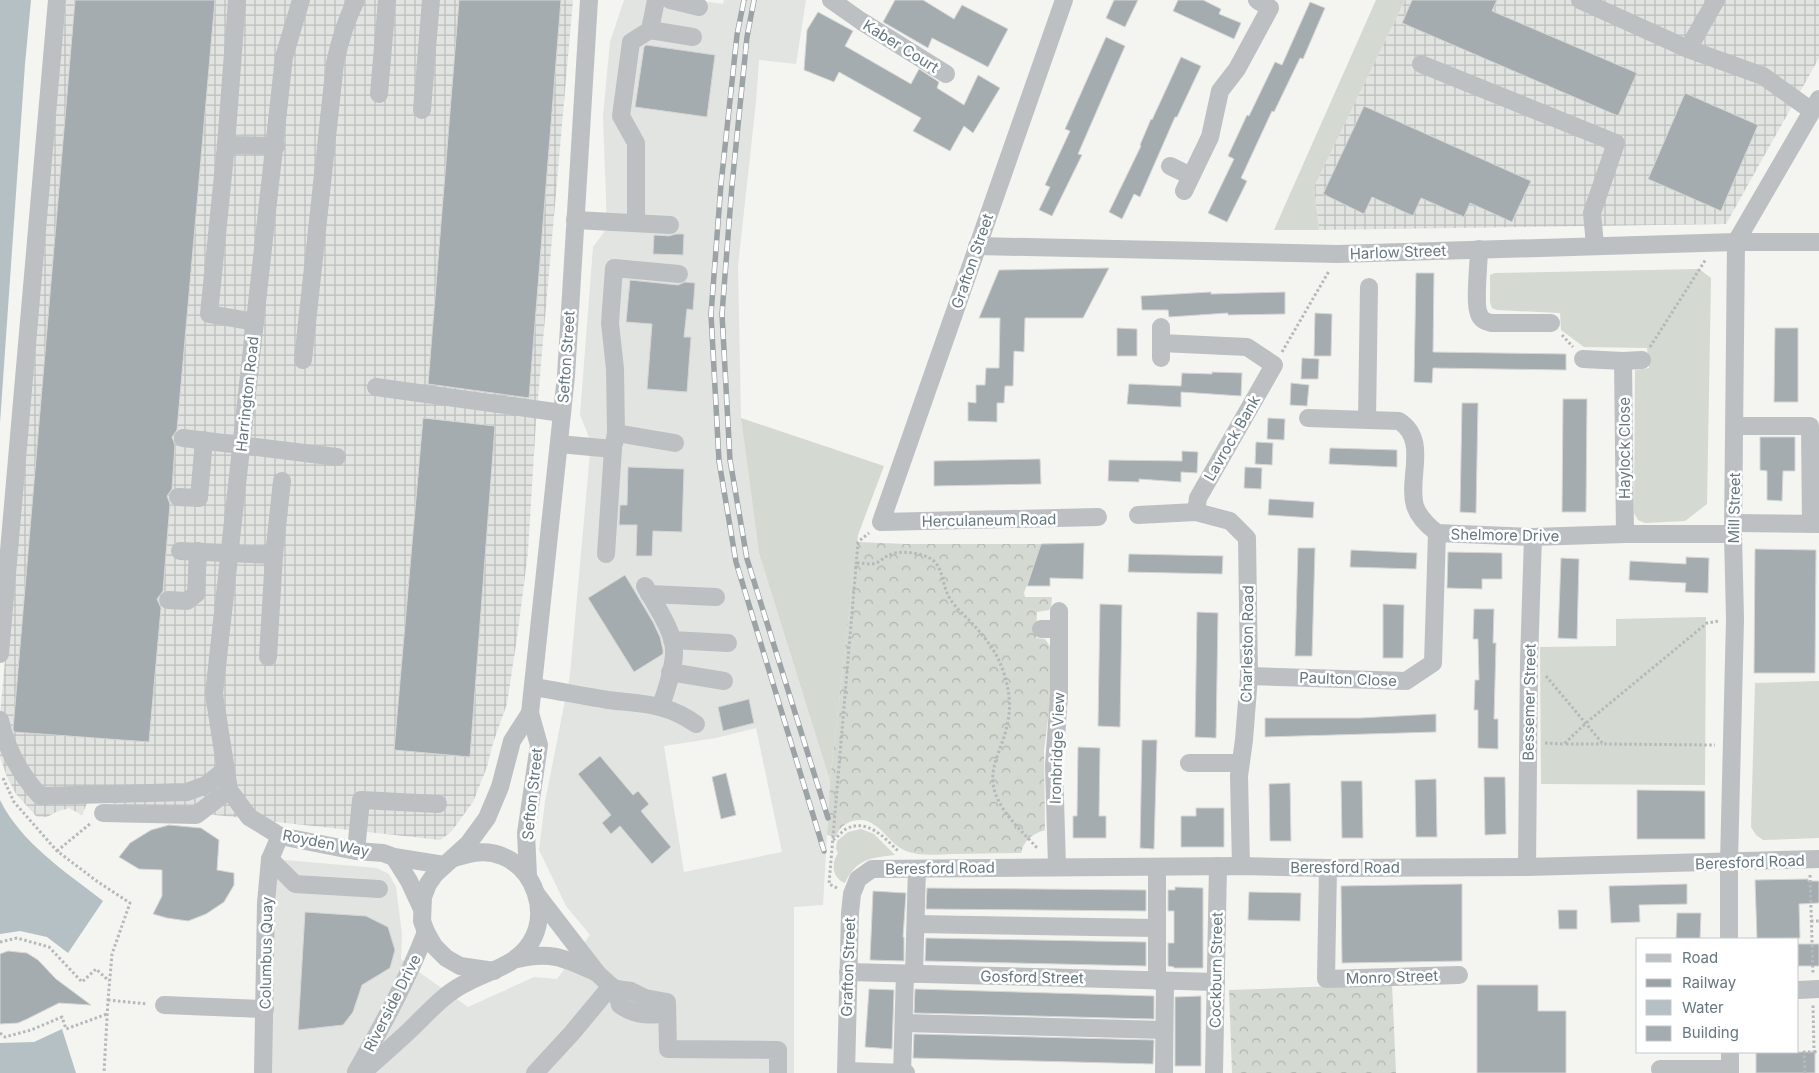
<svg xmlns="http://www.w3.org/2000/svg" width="1819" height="1073" viewBox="0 0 1819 1073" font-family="Inter,sans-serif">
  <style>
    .built { fill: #e2e4e1; fill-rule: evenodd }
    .industrial { fill: url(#industrial-grid) }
    .grass { fill: #d4d9d1 }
    .forest { fill: url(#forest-crowns) }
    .water { fill: #b4c0c3 }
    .building { fill: #a4acb0; stroke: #d6d6d4 }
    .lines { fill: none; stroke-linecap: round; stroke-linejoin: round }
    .path { stroke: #b6b9bb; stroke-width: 3; stroke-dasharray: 2.5 2.5; stroke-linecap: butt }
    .minor { stroke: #bcc0c3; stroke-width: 18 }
    .rail-casing { stroke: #9ca3a7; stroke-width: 5.5 }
    .rail { stroke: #fff; stroke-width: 4; stroke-dasharray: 11; stroke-linecap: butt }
    .labels { text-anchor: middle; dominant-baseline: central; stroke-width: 5; stroke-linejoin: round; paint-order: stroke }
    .street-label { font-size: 15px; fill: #66777f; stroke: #fff }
  </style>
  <defs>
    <pattern id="industrial-grid" width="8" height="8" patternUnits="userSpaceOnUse" patternTransform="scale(1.25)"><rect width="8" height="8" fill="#e2e4e1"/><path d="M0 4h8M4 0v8" fill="none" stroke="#bbbebc"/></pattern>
    <pattern id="forest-crowns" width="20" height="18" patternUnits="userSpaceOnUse" patternTransform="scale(1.25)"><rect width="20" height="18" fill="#d4d9d1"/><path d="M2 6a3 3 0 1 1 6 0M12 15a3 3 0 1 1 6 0" fill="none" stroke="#b0b5af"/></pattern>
  </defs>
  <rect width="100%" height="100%" fill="#f4f4f1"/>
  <path class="built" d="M624,0h70l29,4 1,-4h82l-10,64 -37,-4 -3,42 -18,164 3,152 18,135 71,228 -7,124 -29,2v166h-523l3,-192 11,-21 92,8 12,6 7,13 6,47 -1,25 67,48 66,-30 23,2 33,-44 -24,-29 -27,-56 6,-48 25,-127 21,-233 -11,-27 13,-168 14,-19 -4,-112 7,-74zM756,728l26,124 -98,20 -20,-126 52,-8z"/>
  <g class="industrial">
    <polygon points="66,0 573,0 536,421 528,552 518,631 507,704 493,743 487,767 473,802 451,832 440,840 88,801 82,815 69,808 56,812 47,817 37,817 16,794 7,777 0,757 0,714"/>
    <polygon points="1405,0 1819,0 1819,58 1726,224 1319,230 1314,187"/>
  </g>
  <g class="grass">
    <polygon points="1376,0 1405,0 1314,187 1319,230 1274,230"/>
    <polygon points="1699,269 1711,278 1707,504 1685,521 1645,523 1638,520 1634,513 1635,370 1649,368 1647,348 1584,347 1561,330 1560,313 1497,310 1492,308 1490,302 1490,275 1495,273"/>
    <polygon points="741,418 884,466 858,535 830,781 759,553"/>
    <polygon points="1706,617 1705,785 1541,784 1540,647 1616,646 1616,619"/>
    <polygon points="1819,681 1819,838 1763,840 1756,835 1751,827 1755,683"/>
    <path d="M861,829l13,5 21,21c-24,3 -38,3 -50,28 -13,-5 -14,-20 -7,-30l-2,-4 1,-8 11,-9z"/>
  </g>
  <g class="forest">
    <path d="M857,542l50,2h134l-17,49 1,4h27l-1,10 -2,3 -12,2 -1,26 9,1 6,9v47l-7,55 1,80c-14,5 -20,9 -24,23 -22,0 -44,1 -65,1 -16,0 -36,3 -50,-3 -17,-7 -25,-28 -43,-31 -12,-1 -24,5 -27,17l-9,-2 3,-54z"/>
    <polygon points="1392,984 1396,1073 1232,1073 1229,990"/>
  </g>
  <g class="water">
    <polygon points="0,0 31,0 25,64 0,423"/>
    <path d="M0,800c21,43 66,72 103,101l-35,52 -21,-16 -27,-6 -20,3z"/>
    <polygon points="62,1029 76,1073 0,1073 0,1043 34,1042"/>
  </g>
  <g class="building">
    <polygon points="75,0 215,0 177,430 172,437 175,445 172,489 167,496 170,504 163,591 157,599 161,608 149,742 14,732 13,729"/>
    <polygon points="459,0 561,0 529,398 428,384"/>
    <polygon points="895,0 923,0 954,19 962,5 1008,29 988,67 932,38 928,48 883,22"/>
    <polygon points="1114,0 1138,0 1125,27 1106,18"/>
    <polygon points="1178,0 1203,0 1221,9 1219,14 1241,23 1234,39 1173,11"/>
    <polygon points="1412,0 1497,0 1492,11 1637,73 1618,116 1402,23"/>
    <polygon points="1310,2 1325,8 1303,59 1300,58 1274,112 1272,111 1241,178 1247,181 1227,222 1208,213 1234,159 1228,156 1247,115 1249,116 1275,62 1282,65"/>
    <polygon points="818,12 853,31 845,46 911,84 919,69 939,82 937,88 964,105 978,75 1000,88 973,133 964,126 950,151 913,131 921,118 839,72 834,82 804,70 807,30"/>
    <polygon points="1106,37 1125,46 1078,154 1082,155 1052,216 1039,210 1050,187 1045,185 1070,131 1065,129"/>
    <polygon points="646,45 715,55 707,117 635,107 644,47"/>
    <polygon points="1181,57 1201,66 1177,117 1175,117 1140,197 1134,194 1122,219 1109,212 1141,146 1140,145 1151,119 1152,120"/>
    <polygon points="1685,93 1758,125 1721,211 1648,179"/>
    <polygon points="1364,106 1531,181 1512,222 1470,203 1464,217 1421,198 1413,216 1372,197 1364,214 1323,194"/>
    <polygon points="676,234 684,234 683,255 653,254 654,235 669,236"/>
    <polygon points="1109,268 1083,318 1025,318 1024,352 1014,351 1013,386 1005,386 1004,403 997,403 997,422 968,421 968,402 976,403 976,385 985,385 986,368 999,368 1000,318 979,318 999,270"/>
    <polygon points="1416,273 1434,273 1433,352 1566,354 1566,370 1433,368 1432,383 1414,382"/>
    <polygon points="630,280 678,285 685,282 695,283 693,310 687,309 684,337 691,337 687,392 647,389 652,324 626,322"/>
    <polygon points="1211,292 1211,294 1285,292 1285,314 1228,315 1228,313 1169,317 1168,310 1142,310 1141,296"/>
    <polygon points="1315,313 1332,314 1331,356 1314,356"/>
    <polygon points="1117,328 1137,329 1137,356 1117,356"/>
    <polygon points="1775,328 1798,328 1798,402 1774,402"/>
    <polygon points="1302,358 1319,359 1318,379 1301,379"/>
    <polygon points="1212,372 1242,373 1241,396 1181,392 1181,407 1127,404 1129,384 1181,386 1182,373 1212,374"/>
    <polygon points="1291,383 1309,385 1307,406 1290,405"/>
    <polygon points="1563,399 1587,399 1586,512 1562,512"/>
    <polygon points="1462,403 1478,403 1476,513 1460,512"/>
    <polygon points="423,418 495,426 470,757 394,750"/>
    <polygon points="1268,418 1285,419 1284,440 1267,439"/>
    <polygon points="1760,437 1795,437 1795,471 1783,471 1782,501 1767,500 1767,471 1760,470"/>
    <polygon points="1256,442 1273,443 1272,465 1255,464"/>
    <polygon points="1330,448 1397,450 1397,467 1329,464"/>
    <polygon points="1182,451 1198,452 1197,473 1181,472 1181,482 1139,479 1139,482 1108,481 1109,460 1182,461"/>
    <polygon points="1040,459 1041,484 934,486 934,461"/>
    <polygon points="628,467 684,469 682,532 653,531 652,556 636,556 637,525 619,525 620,505 627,505"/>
    <polygon points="1245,467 1262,468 1261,489 1244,488"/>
    <polygon points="1269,499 1314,502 1313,518 1268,515"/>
    <polygon points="1084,543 1083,579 1050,578 1050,586 1027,586 1041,544"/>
    <polygon points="1298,548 1315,548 1312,656 1295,656"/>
    <polygon points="1755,549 1816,550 1815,673 1754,673"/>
    <polygon points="1351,550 1417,553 1416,569 1350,567"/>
    <polygon points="1448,552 1502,553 1502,579 1482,579 1482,589 1447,588"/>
    <polygon points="1129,554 1223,556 1222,574 1128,572"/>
    <polygon points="1686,557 1709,558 1708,593 1685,592 1686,583 1629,580 1630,561 1686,564"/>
    <polygon points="1561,558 1579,559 1577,639 1558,638"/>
    <polygon points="625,575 653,622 660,637 663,650 663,654 634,672 588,598"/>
    <polygon points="1100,604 1122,605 1120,727 1098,726"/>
    <polygon points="1383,604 1404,605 1403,658 1383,658"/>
    <polygon points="1474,609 1494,609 1493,643 1496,643 1494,719 1498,719 1498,749 1478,748 1478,710 1474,710 1475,680 1479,680 1478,639 1473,639"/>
    <polygon points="1197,612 1218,613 1216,738 1195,737"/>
    <polygon points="749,699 754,723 723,731 718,707"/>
    <polygon points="1436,714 1436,732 1265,737 1265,718 1360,718"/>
    <polygon points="1142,740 1157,740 1154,849 1140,848"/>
    <polygon points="1078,747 1100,748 1099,816 1106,816 1106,838 1073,838 1073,816 1077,816"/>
    <polygon points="600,756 633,795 638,791 649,804 641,811 671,847 652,864 620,826 611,834 602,823 611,815 578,774"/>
    <polygon points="726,773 736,815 721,819 712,777"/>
    <polygon points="1484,777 1505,777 1506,834 1485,835"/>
    <polygon points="1436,779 1437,837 1416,837 1415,780"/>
    <polygon points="1341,781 1362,781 1363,838 1342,838"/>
    <polygon points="1290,783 1291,841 1270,841 1269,784"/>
    <polygon points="1637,790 1705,791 1705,839 1637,839"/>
    <polygon points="1196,808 1224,808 1224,847 1181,847 1181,816 1196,816"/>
    <polygon points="169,825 201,828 219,840 217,870 234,873 234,885 224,902 206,914 188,921 167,918 153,914 162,896 162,870 139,869 119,857 130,843 151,830"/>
    <polygon points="1808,879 1808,881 1819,881 1819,903 1799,904 1800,938 1757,939 1755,880"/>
    <polygon points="1462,884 1462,961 1342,963 1341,886"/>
    <polygon points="1687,884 1687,904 1639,905 1640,922 1611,923 1609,886"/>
    <polygon points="1175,887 1203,888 1203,968 1174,968 1174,967 1168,966 1168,943 1174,943 1174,911 1168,911 1168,890 1175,890"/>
    <polygon points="927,888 1146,890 1146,911 926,909"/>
    <polygon points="873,891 906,893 903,937 904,937 904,961 870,960"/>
    <polygon points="1249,892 1301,893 1300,921 1248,920"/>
    <polygon points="1558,910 1577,910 1577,929 1559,929"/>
    <polygon points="305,912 366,916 388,927 395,950 390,968 362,985 353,1012 343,1025 298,1030"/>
    <polygon points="1677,913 1701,913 1700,939 1676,939"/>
    <polygon points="926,938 1146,942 1146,966 925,961"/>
    <rect x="1798" y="944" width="21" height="22"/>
    <polygon points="8,951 27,953 38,960 56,979 91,1005 59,1003 27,1019 18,1023 0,1024 0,954"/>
    <polygon points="1477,985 1538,985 1538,1011 1566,1011 1566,1073 1477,1073"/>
    <polygon points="869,989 894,990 892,1049 865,1047"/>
    <polygon points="915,989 1154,996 1154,1019 914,1013"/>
    <polygon points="1201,996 1201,1066 1175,1066 1175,997"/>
    <polygon points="914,1034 1154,1040 1153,1064 913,1058"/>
    <rect x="1756" y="1052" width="59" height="21"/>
  </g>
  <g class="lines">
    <g class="path">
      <polyline points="1562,335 1573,347"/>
      <polyline points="1650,347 1706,259"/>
      <polyline points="1282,352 1329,271"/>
      <path d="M857,563c5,0 14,2 19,0 4,-1 8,-6 13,-8 9,-4 23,-3 33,0 23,6 18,26 27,42 5,9 13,16 20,23 16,17 30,34 36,57 5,16 6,33 2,49 -5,24 -21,44 -11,69 8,21 28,38 42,54"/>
      <polyline points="1546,676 1603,744 1715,745"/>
      <polyline points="1545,743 1564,744 1586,723 1707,623 1719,621"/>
      <polyline points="1566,744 1602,744"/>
      <polyline points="3,778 14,802 57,851 98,882 130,903 112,954 108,1000 104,1073"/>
      <path d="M833,840c5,-3 8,-8 13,-11 21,-11 38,8 52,22"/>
      <polyline points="57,851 91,823"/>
      <polyline points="1810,875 1813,974"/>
      <polyline points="837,888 829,884 858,542 869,533"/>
      <polyline points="1811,921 1819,921"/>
      <polyline points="0,942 17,938 49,947 82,982 96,969 109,981"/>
      <polyline points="108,1000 147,1004"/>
      <polyline points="0,1033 5,1037 31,1030 62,1017 66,1029 107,1014"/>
      <polyline points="1814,1052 1819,1051"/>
      <polyline points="1805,1073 1804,1052 1814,1052 1813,1005"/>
    </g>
    <g class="minor">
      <polyline points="301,0 284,57 214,694 229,790 249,817 280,836 356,851 383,853 394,857 444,865"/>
      <polyline points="670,0 699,7"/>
      <polyline points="831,0 861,21 946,74"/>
      <polyline points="1064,0 881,522 1098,517"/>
      <polyline points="1580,0 1688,49 1763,76 1812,111"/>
      <polyline points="650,30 656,0"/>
      <polyline points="1688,49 1716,0"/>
      <polyline points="1421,64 1616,143 1592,213 1595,245"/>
      <polyline points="379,94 387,0"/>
      <polyline points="422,110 431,0"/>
      <polyline points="226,145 237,0"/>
      <polyline points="1170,166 1191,176"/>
      <polyline points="1184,191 1210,137 1220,91 1237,69 1270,8 1257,0"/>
      <polyline points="575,220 670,225"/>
      <polyline points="636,223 636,143 621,116 631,42 650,30 693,37"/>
      <polyline points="977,246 1338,254 1736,242 1819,242"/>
      <path d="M1479,249c0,14 -5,55 0,65 2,6 7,8 13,9h59"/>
      <polyline points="255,322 209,314 226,145 276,146"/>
      <polyline points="1161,343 1247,347 1274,365 1198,498 1196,512"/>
      <polyline points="1161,358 1161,327"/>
      <polyline points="1583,359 1623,361 1642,360"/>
      <path d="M303,360l32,-297c5,-23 11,-43 21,-63"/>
      <polyline points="1623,361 1625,534"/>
      <polyline points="376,387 562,413"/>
      <path d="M1308,418l91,3c30,19 8,57 16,85 4,12 13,20 22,27l96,4 92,-3h108"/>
      <polyline points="1367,420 1369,287"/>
      <polyline points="1735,426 1810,426 1811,524"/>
      <polyline points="616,433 615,369 610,323 614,268 679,274"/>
      <polyline points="183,438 337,457"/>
      <polyline points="559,444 613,449 606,554"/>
      <polyline points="614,444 616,433 675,443"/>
      <polyline points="178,497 199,498 204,440"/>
      <polyline points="1138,515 1196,512 1230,521 1247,538 1249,676 1244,740 1239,776 1241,866"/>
      <polyline points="1734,523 1819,524"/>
      <polyline points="180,551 274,555 282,481"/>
      <path d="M645,586c9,17 28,44 29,63 1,18 -8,41 -13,57"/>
      <polyline points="649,594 716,597"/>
      <polyline points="168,600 187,601 196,594 198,551"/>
      <polyline points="1041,629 1058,629"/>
      <polyline points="672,640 728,643"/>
      <polyline points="0,654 57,0"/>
      <polyline points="268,657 274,555"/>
      <polyline points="670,672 724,681"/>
      <polyline points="1249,676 1406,681 1433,663 1437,533"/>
      <path d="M534,687c25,4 49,9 74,13 34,4 59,3 88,24"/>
      <path d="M0,720c6,28 21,55 40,76l147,-4 19,-7 20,-16"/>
      <polyline points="1189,763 1240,763"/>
      <polyline points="103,813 196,815 229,790"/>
      <polyline points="356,851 361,800 438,804"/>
      <polyline points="394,857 409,881 422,909"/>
      <polyline points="270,859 295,884 379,889"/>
      <polyline points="1057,866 1054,766 1059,695 1059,611"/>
      <polyline points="1157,867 1157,981"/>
      <polyline points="1527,867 1529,661 1533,537"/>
      <polyline points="1328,868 1326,979 1459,975"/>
      <polyline points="528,876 526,833 539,745 530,713"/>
      <polyline points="537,895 597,973 611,986 616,989 631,991 645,998 667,1002 668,1049 778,1050 778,1073"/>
      <polyline points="916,924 1156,928"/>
      <polyline points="1729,939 1729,862 1735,619 1733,534 1736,242 1819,99"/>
      <path d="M517,959c34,-8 47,-1 78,13"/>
      <polyline points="494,971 460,966 446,958 434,946 426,932 422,921 423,897 428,884 435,874 468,844 487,818 500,787 512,741 530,713 566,376 589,0"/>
      <polyline points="848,972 1216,982"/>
      <polyline points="914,974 917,869"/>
      <path d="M616,989l4,16c15,11 30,10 47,9"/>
      <polyline points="1798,990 1819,989"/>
      <polyline points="164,1005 265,1009"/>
      <polyline points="904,1023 1164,1030"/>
      <polyline points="1730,1052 1730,1073"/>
      <polyline points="1660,1069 1730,1069"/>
      <polyline points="846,1071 906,1073"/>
      <path d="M356,1072c26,-46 51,-91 70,-140"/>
      <polyline points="263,1073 266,903 270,859 280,836"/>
      <path d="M362,1073c16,-14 32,-28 48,-43 19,-18 34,-37 58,-48 23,-12 49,-17 63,-40 18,-30 4,-73 -29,-86 -16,-7 -32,-3 -48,2"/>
      <polyline points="535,1073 572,1033 611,986"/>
      <polyline points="846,1073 850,913 852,894 858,879 872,869 1241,866 1328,868 1527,867 1819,859"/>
      <polyline points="902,1073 905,974"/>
      <polyline points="1164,1073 1165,981"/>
      <polyline points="1214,1073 1218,866"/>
    </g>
    <g class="rail-casing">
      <g id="rail">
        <polyline points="744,0 737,35 721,184 711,314 719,461 736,562 824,851"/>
        <polyline points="754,0 747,37 732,185 722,314 730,460 747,559 828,818"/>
      </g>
    </g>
    <use href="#rail" class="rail"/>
  </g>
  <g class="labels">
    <g class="street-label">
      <text transform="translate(901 46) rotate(32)">Kaber Court</text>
      <text transform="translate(1398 252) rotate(-2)">Harlow Street</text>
      <text transform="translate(972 261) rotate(-71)">Grafton Street</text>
      <text transform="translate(566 357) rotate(-86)">Sefton Street</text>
      <text transform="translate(247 394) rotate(-84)">Harrington Road</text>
      <text transform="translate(1232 438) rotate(-60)">Lavrock Bank</text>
      <text transform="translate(1624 448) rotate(-90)">Haylock Close</text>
      <text transform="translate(1734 508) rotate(-89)">Mill Street</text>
      <text transform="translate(989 520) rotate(-1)">Herculaneum Road</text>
      <text transform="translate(1505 535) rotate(1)">Shelmore Drive</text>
      <text transform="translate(1247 644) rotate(-89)">Charleston Road</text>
      <text transform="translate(1348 679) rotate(2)">Paulton Close</text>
      <text transform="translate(1529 702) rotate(-89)">Bessemer Street</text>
      <text transform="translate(1057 748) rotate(-88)">Ironbridge View</text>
      <text transform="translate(532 794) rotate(-84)">Sefton Street</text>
      <text transform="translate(326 843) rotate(11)">Royden Way</text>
      <text transform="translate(1750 862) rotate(-2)">Beresford Road</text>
      <text x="1345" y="867">Beresford Road</text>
      <text transform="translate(940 868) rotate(-1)">Beresford Road</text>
      <text transform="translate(266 953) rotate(-89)">Columbus Quay</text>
      <text transform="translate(848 967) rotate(-88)">Grafton Street</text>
      <text transform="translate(1216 970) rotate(-89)">Cockburn Street</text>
      <text transform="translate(1032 977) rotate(1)">Gosford Street</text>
      <text transform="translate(1392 977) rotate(-2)">Monro Street</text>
      <text transform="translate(392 1003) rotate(-63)">Riverside Drive</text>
    </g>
  </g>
  <rect x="1636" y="938" width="162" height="115" fill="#ffffff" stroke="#c2c9cc"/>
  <rect x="1646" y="954" width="25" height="8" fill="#bcc0c3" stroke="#c2c9cc"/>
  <text x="1682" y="963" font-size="15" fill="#66777f">Road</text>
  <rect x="1646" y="979" width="25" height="8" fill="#9ca3a7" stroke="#c2c9cc"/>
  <text x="1682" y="988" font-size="15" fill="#66777f">Railway</text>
  <rect x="1646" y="1000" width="25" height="15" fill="#b4c0c3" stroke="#c2c9cc"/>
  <text x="1682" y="1013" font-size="15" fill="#66777f">Water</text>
  <rect x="1646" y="1026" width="25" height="15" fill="#a4acb0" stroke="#c2c9cc"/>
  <text x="1682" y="1038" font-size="15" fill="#66777f">Building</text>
</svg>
